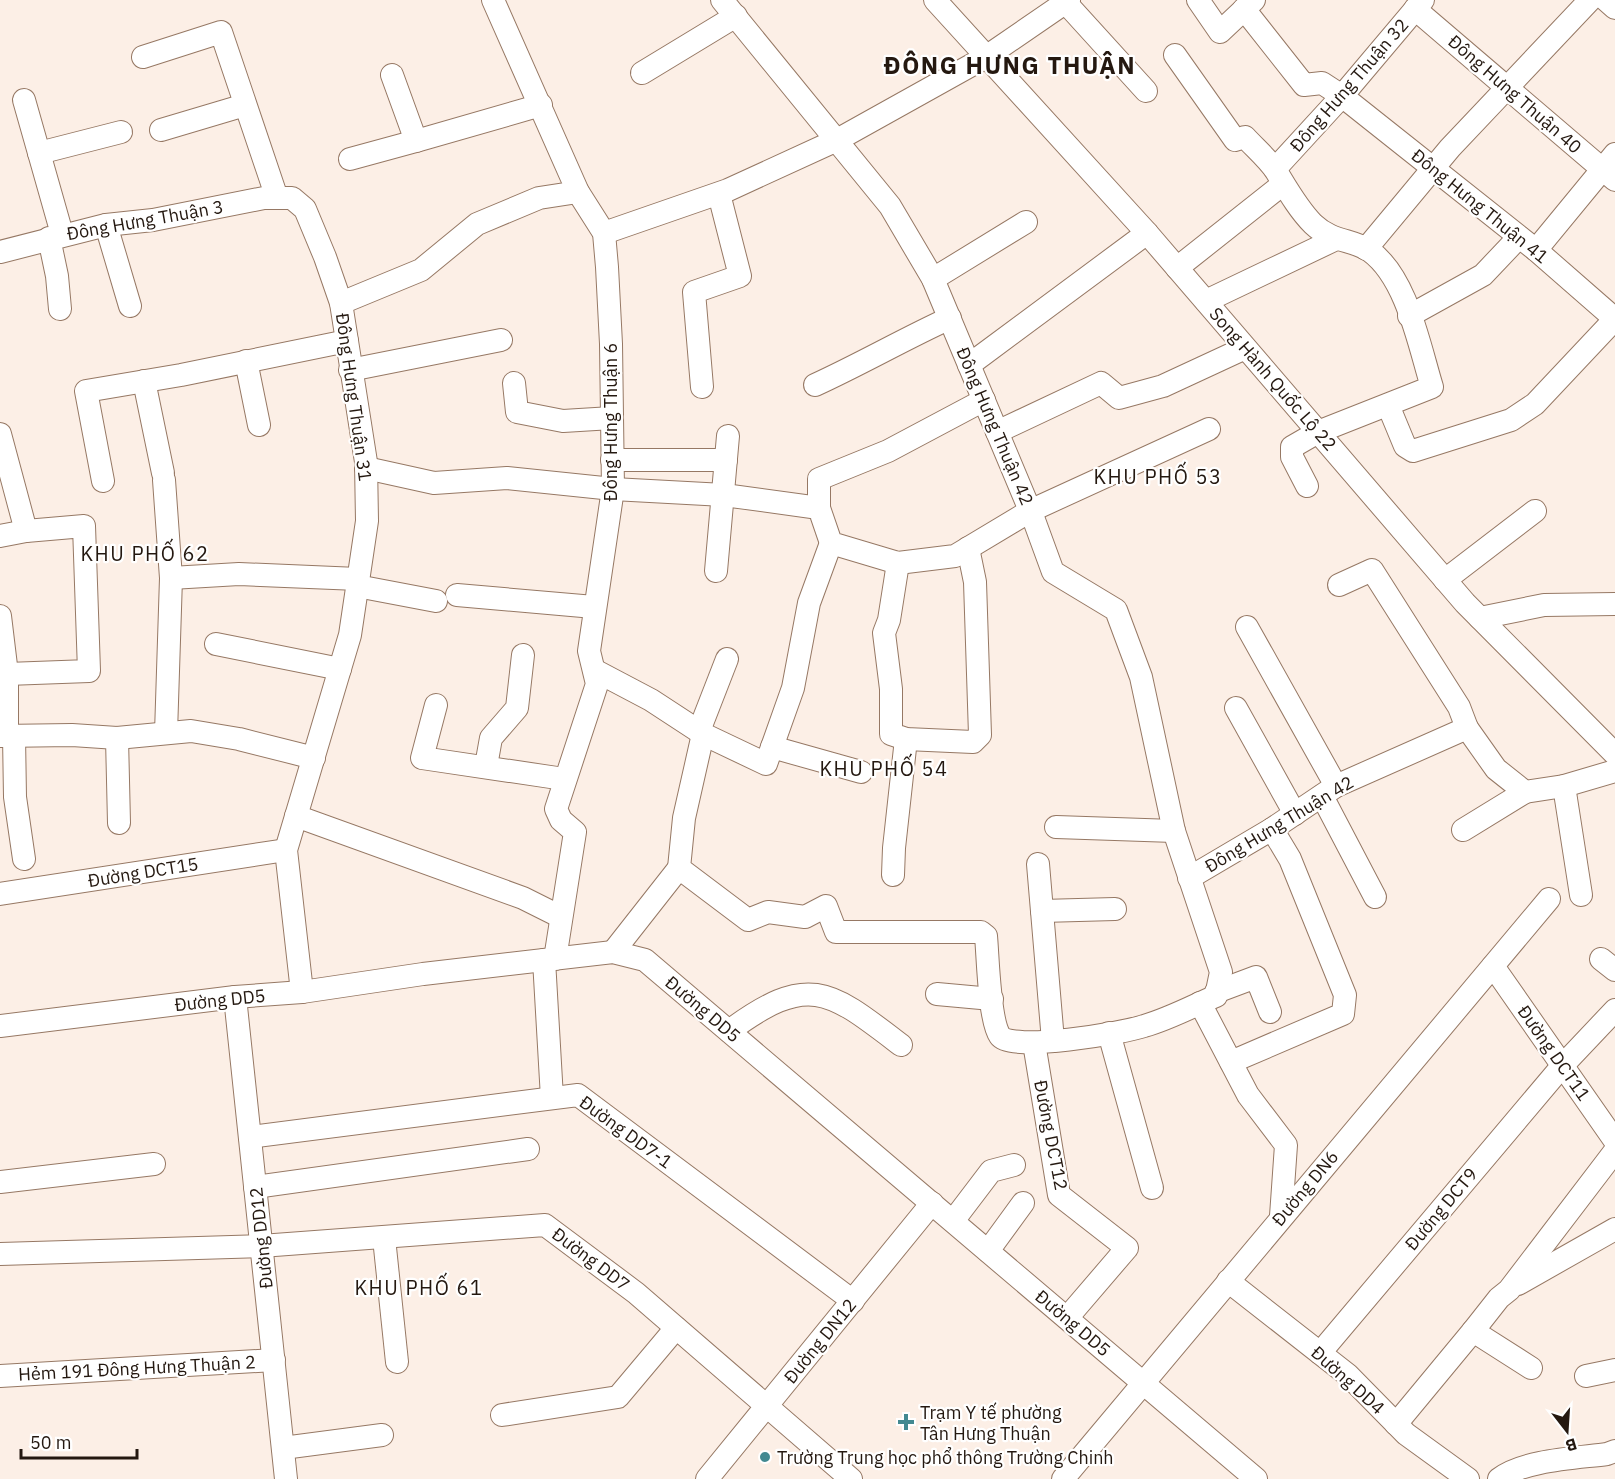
<svg xmlns="http://www.w3.org/2000/svg" width="1615" height="1479" viewBox="0 0 1615 1479" font-family="'IBM Plex Sans',sans-serif">
  <style>
    .lines { fill: none; stroke-linecap: round; stroke-linejoin: round }
    .minor-casing { stroke: #967864; stroke-width: 24 }
    .minor { stroke: #fff; stroke-width: 22 }
    .poi-dot { fill: #428991; stroke: #fff; stroke-width: 2 }
    .labels { text-anchor: middle; dominant-baseline: central; stroke-width: 4.5; stroke-linejoin: round; paint-order: stroke }
    .street-label { font-size: 18px; fill: #241810; stroke: #fff }
    .poi-label { font-size: 18px; fill: #241810; stroke: #fff; text-anchor: start }
    .neighbourhood-label { font-size: 20px; letter-spacing: 1.5px; fill: #241810; stroke: #fff }
    .district-label { font-size: 24px; font-weight: bold; letter-spacing: 1.5px; fill: #241810; stroke: #fff }
  </style>
  <rect width="100%" height="100%" fill="#fcefe6"/>
  <g class="lines">
    <g class="minor-casing">
      <g id="minor">
        <polyline points="493,0 578,192 604,233 607,267 611,344 613,489 589,651 597,684 556,809 561,820 575,832 555,959"/>
        <polyline points="935,0 1147,233 1465,603 1615,754"/>
        <polyline points="1198,0 1220,32 1254,0"/>
        <polyline points="1606,0 1615,8"/>
        <polyline points="1066,3 1146,91"/>
        <polyline points="1244,9 1304,85 1322,83 1342,96 1536,250 1615,319"/>
        <polyline points="1415,9 1615,180"/>
        <path d="M1175,55l60,85 10,-3c10,11 23,22 31,34 11,18 22,38 37,53 20,19 40,15 57,27 37,27 49,94 62,136l-114,45 -26,15v10l15,29"/>
        <polyline points="143,57 221,32 277,198"/>
        <polyline points="642,73 736,16"/>
        <polyline points="392,75 416,141 541,105"/>
        <polyline points="24,100 62,234"/>
        <polyline points="161,130 245,105"/>
        <polyline points="39,153 121,132"/>
        <polyline points="350,159 416,141"/>
        <polyline points="1275,169 1342,96 1423,0"/>
        <polyline points="106,225 130,306"/>
        <polyline points="604,233 728,190 837,140 986,57 1069,0"/>
        <polyline points="49,238 57,276 60,309"/>
        <polyline points="1366,249 1450,148 1590,0"/>
        <polyline points="1536,250 1615,154"/>
        <polyline points="0,252 106,225 153,220 264,198 292,198 305,209 325,257 341,303 347,341 366,462 367,521 350,635 286,850 302,992"/>
        <polyline points="1177,268 1283,184"/>
        <polyline points="933,279 1026,222"/>
        <polyline points="1206,301 1334,240"/>
        <polyline points="341,303 421,270 477,224 539,198 578,192"/>
        <polyline points="1409,316 1483,275 1519,237"/>
        <polyline points="246,361 259,425"/>
        <polyline points="969,365 1147,233"/>
        <polyline points="350,370 501,340"/>
        <polyline points="144,381 163,473"/>
        <polyline points="514,383 517,412 563,421 612,418"/>
        <path d="M815,385c46,-21 89,-46 135,-67"/>
        <polyline points="702,387 694,292 740,276 719,194"/>
        <polyline points="1388,405 1405,446 1413,451 1511,420 1535,404 1615,319"/>
        <polyline points="997,432 1101,383 1119,398 1163,386 1245,348"/>
        <polyline points="0,434 26,531"/>
        <polyline points="612,460 726,460"/>
        <polyline points="366,468 434,483 507,478 613,489 724,495 819,508 831,543 898,563 955,556 1030,511 1209,429"/>
        <polyline points="164,480 171,578 166,733"/>
        <polyline points="103,481 86,391 181,375 347,341"/>
        <polyline points="819,508 819,479 888,451 984,400"/>
        <polyline points="0,536 26,531 84,526 89,671 7,674"/>
        <polyline points="898,563 889,620 884,633 891,689 891,734 906,739 973,742 980,735 975,582 968,548"/>
        <polyline points="716,571 728,436"/>
        <polyline points="171,578 239,574 358,579"/>
        <polyline points="1445,580 1535,511"/>
        <polyline points="1339,585 1372,570 1459,707 1467,728"/>
        <polyline points="357,586 436,601"/>
        <polyline points="457,595 594,607"/>
        <polyline points="0,616 7,674 7,736"/>
        <polyline points="1480,618 1544,605 1615,604"/>
        <polyline points="1247,627 1336,786"/>
        <polyline points="216,644 340,669"/>
        <polyline points="596,671 651,700 703,734 766,764 793,688 809,603 831,543"/>
        <polyline points="436,705 422,758 564,779"/>
        <polyline points="1236,708 1295,814"/>
        <polyline points="699,731 727,659"/>
        <path d="M703,734l-19,84 -5,50 69,52 20,-8 37,5 21,-11 10,26h145l5,4c2,21 3,84 14,100 11,16 124,-3 144,-10 25,-7 49,-20 72,-30l5,-24 -47,-141 -33,-154 -25,-67 -63,-38 -19,-52 -101,-241 -43,-73 -168,-206"/>
        <polyline points="0,736 72,735 117,738 191,731 239,739 314,758"/>
        <polyline points="14,736 15,797 24,859"/>
        <polyline points="117,738 119,823"/>
        <polyline points="772,747 861,772"/>
        <polyline points="486,766 491,738 517,708 523,655"/>
        <polyline points="1564,786 1581,895"/>
        <polyline points="1322,796 1375,897"/>
        <polyline points="296,816 523,898 561,917"/>
        <polyline points="1056,827 1174,831"/>
        <polyline points="1463,830 1525,792"/>
        <polyline points="1038,864 1053,1041"/>
        <polyline points="893,875 894,848 906,739"/>
        <polyline points="1189,878 1272,829 1336,786 1467,728 1496,769 1525,792 1564,786 1615,771"/>
        <polyline points="0,894 286,850"/>
        <polyline points="1042,911 1115,909"/>
        <polyline points="613,952 679,868"/>
        <polyline points="1601,959 1615,970"/>
        <polyline points="544,960 552,1098"/>
        <polyline points="1493,966 1615,1141"/>
        <polyline points="1216,992 1256,977 1270,1012"/>
        <polyline points="937,994 992,999"/>
        <polyline points="235,997 286,1479"/>
        <polyline points="1200,1003 1248,1095 1286,1145 1281,1216"/>
        <polyline points="0,1026 235,997 302,992 423,974 613,952 645,960 1256,1479"/>
        <path d="M729,1031c80,-59 100,-41 172,14"/>
        <polyline points="1109,1033 1152,1188"/>
        <polyline points="1034,1043 1059,1195 1127,1248 1067,1318"/>
        <polyline points="1231,1062 1343,1014 1345,995 1290,859 1272,829"/>
        <polyline points="250,1137 578,1095 853,1301"/>
        <polyline points="0,1182 154,1164"/>
        <polyline points="255,1187 528,1149"/>
        <polyline points="953,1221 991,1171 1014,1165"/>
        <polyline points="384,1238 397,1362"/>
        <polyline points="988,1251 1023,1203"/>
        <polyline points="0,1254 261,1246 545,1225 636,1293 851,1479"/>
        <polyline points="1228,1281 1348,1375 1406,1434 1468,1479"/>
        <polyline points="1518,1284 1615,1229"/>
        <polyline points="1320,1353 1563,1065 1615,1010"/>
        <polyline points="1531,1368 1473,1331 1499,1298 1509,1290 1615,1151"/>
        <polyline points="0,1376 274,1360"/>
        <polyline points="1586,1376 1615,1370"/>
        <polyline points="502,1415 618,1397 676,1328"/>
        <polyline points="1396,1424 1473,1331"/>
        <polyline points="283,1448 382,1435"/>
        <polyline points="707,1479 932,1203"/>
        <polyline points="1063,1479 1549,899"/>
        <path d="M1499,1479c24,-19 78,-21 108,-25l8,-3"/>
      </g>
    </g>
    <use href="#minor" class="minor"/>
  </g>
  <g class="poi-dot">
    <path d="M903 1413h6v6h6v6h-6v6h-6v-6h-6v-6h6z"/>
    <circle cx="765" cy="1457" r="6"/>
  </g>
  <g class="labels">
    <g class="street-label">
      <text transform="translate(1349 85) rotate(-49)">Đông Hưng Thuận 32</text>
      <text transform="translate(1515 94) rotate(41)">Đông Hưng Thuận 40</text>
      <text transform="translate(1480 206) rotate(39)">Đông Hưng Thuận 41</text>
      <text transform="translate(145 220) rotate(-10)">Đông Hưng Thuận 3</text>
      <text transform="translate(1273 379) rotate(49)">Song Hành Quốc Lộ 22</text>
      <text transform="translate(354 397) rotate(82)">Đông Hưng Thuận 31</text>
      <text transform="translate(610 422) rotate(-90)">Đông Hưng Thuận 6</text>
      <text transform="translate(995 426) rotate(67)">Đông Hưng Thuận 42</text>
      <text transform="translate(1279 824) rotate(-31)">Đông Hưng Thuận 42</text>
      <text transform="translate(143 872) rotate(-9)">Đường DCT15</text>
      <text transform="translate(220 1000) rotate(-6)">Đường DD5</text>
      <text transform="translate(703 1009) rotate(40)">Đường DD5</text>
      <text transform="translate(1554 1053) rotate(55)">Đường DCT11</text>
      <text transform="translate(626 1132) rotate(36)">Đường DD7-1</text>
      <text transform="translate(1051 1135) rotate(79)">Đường DCT12</text>
      <text transform="translate(1305 1188) rotate(-50)">Đường DN6</text>
      <text transform="translate(1441 1209) rotate(-50)">Đường DCT9</text>
      <text transform="translate(261 1238) rotate(-96)">Đường DD12</text>
      <text transform="translate(591 1259) rotate(37)">Đường DD7</text>
      <text transform="translate(1073 1323) rotate(40)">Đường DD5</text>
      <text transform="translate(820 1341) rotate(-51)">Đường DN12</text>
      <text transform="translate(137 1368) rotate(-3)">Hẻm 191 Đông Hưng Thuận 2</text>
      <text transform="translate(1348 1380) rotate(42)">Đường DD4</text>
    </g>
    <g class="poi-label">
      <text x="920" y="1412">Trạm Y tế phường<tspan x="920" dy="21">Tân Hưng Thuận</tspan></text>
      <text x="777" y="1457">Trường Trung học phổ thông Trường Chinh</text>
    </g>
    <g class="neighbourhood-label">
      <text x="1158" y="476">KHU PHỐ 53</text>
      <text x="145" y="553">KHU PHỐ 62</text>
      <text x="884" y="768">KHU PHỐ 54</text>
      <text x="419" y="1287">KHU PHỐ 61</text>
    </g>
    <g class="district-label">
      <text x="1010" y="65">ĐÔNG HƯNG THUẬN</text>
    </g>
  </g>
  <g transform="translate(1567 1431) rotate(163)" stroke="#ffffff" stroke-width="4.5" paint-order="stroke">
  <path d="M0-4.5L10 22L0 15L-10 22Z" fill="#241810"/>
  <text y="-9" font-size="16" font-weight="bold" text-anchor="middle" fill="#241810">B</text>
  </g>
  <path d="M21 1449v9h116v-9" fill="none" stroke="#241810" stroke-width="3"/>
  <text x="30" y="1449" font-size="18" fill="#241810" stroke="#ffffff" stroke-width="4.5" paint-order="stroke">50 m</text>
</svg>
